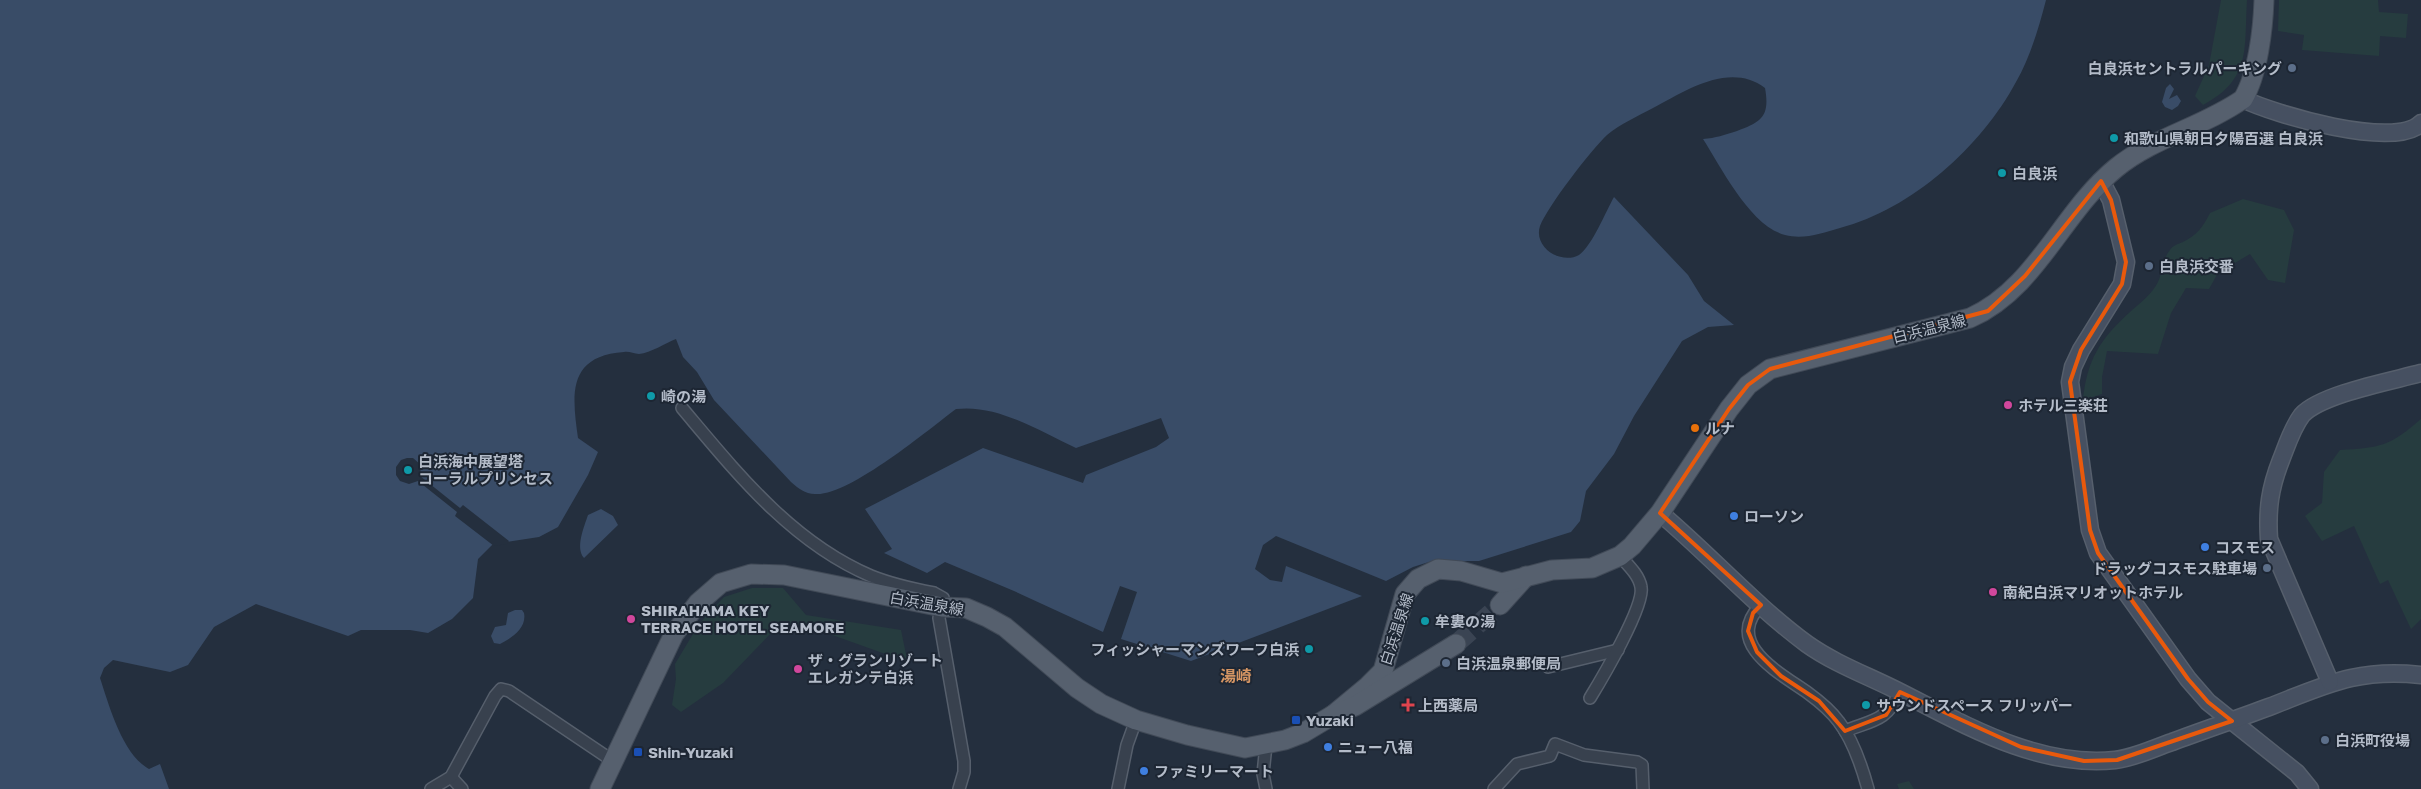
<svg xmlns="http://www.w3.org/2000/svg" width="2421" height="789" viewBox="0 0 2421 789" font-family="'Golos Text','Noto Sans JP',sans-serif">
  <style>
    .green { fill: #263c3f }
    .water { fill: #394c67 }
    .pier { fill: #242f3e }
    .lines { fill: none; stroke-linecap: round; stroke-linejoin: round }
    .primary-tunnel { stroke: #3a4453; stroke-width: 19; stroke-dasharray: 19 9; stroke-linecap: butt }
    .street-casing { stroke: #565f6c; stroke-width: 14 }
    .secondary-casing { stroke: #565f6c; stroke-width: 19 }
    .primary-casing { stroke: #414a57; stroke-width: 21 }
    .street { stroke: #38414e; stroke-width: 11 }
    .secondary { stroke: #465061; stroke-width: 16 }
    .primary { stroke: #56606e; stroke-width: 19 }
    .marked { fill: none; stroke: #e8590c; stroke-width: 4; stroke-linejoin: round }
    .service-dot { fill: #5c6f8a; stroke: #1d2633; stroke-width: 2 }
    .culture-dot { fill: #0f9aa8; stroke: #1d2633; stroke-width: 2 }
    .hotel-dot { fill: #d1479c; stroke: #1d2633; stroke-width: 2 }
    .food-dot { fill: #e8710a; stroke: #1d2633; stroke-width: 2 }
    .shop-dot { fill: #3f7fe0; stroke: #1d2633; stroke-width: 2 }
    .health-dot { fill: #e0444e; stroke: #1d2633; stroke-width: 2 }
    .transit-dot { fill: #1a4fb4; stroke: #1d2633; stroke-width: 2 }
    .labels { text-anchor: middle; dominant-baseline: central; stroke-width: 4; stroke-linejoin: round; paint-order: stroke }
    .poi-label { font-size: 15px; font-weight: bold; fill: #b4bcc9; stroke: #1d2633; text-anchor: start }
    .street-label { font-size: 15px; fill: #b4bcc9; stroke: #1d2633 }
    .neighbourhood-label { font-size: 16px; font-weight: bold; fill: #d59563; stroke: #1d2633 }
  </style>
  <rect width="100%" height="100%" fill="#242f3e"/>
  <g class="green">
    <path d="M2221,0h26c-3,48 5,79 -44,105l-8,-9 14,-31z"/>
    <polygon points="2279,0 2378,0 2379,12 2408,14 2406,38 2380,36 2379,56 2302,50 2304,35 2278,31"/>
    <path d="M2243,199l41,11 10,20 -9,53 -17,-3 -18,-26 -32,19 -9,16 -23,-1 -15,25 -13,41 -51,-3 -5,26v17l-19,6c4,-40 17,-61 47,-88 9,-8 23,-19 28,-30 5,-11 4,-22 12,-32 2,-4 8,-6 13,-8 14,-7 20,-15 27,-29z"/>
    <path d="M2421,419v200l-10,10 -23,-49 -8,4 -26,-58 -32,15 -17,-25 17,-13 2,-31 16,-22c40,-2 50,-4 81,-31z"/>
    <polygon points="752,588 783,588 806,615 901,630 907,659 891,656 821,631 776,628 723,683 681,712 672,705 676,679 675,664 699,624 724,597"/>
    <polygon points="1909,781 1914,789 1899,789 1897,784"/>
  </g>
  <g class="water">
    <path d="M0,0h2046c-7,27 -16,58 -30,82 -35,65 -104,127 -176,146 -18,5 -36,12 -55,7 -35,-9 -64,-68 -82,-96 13,-1 21,-4 34,-8 25,-9 33,-15 28,-43 -35,-27 -80,3 -112,20 -15,8 -33,16 -46,27 -16,15 -59,71 -67,91 -7,21 21,39 39,29 13,-9 27,-44 35,-58l74,78 16,26 30,24 -26,2 -26,14 -48,75 -20,38 -28,37 -6,30 -9,11 -92,29h-47l-19,6 -27,14 -110,-45 -13,9 -8,24 15,11 12,2 4,-16 76,30 -171,65 -70,-22 16,-47 -17,-6 -17,46 -89,-41 -69,-29 -18,11 -43,-20 8,-4 -27,-40 118,-61 100,35 3,-8 70,-28 13,-9 -8,-20 -85,30c-37,-17 -78,-44 -120,-39 -28,21 -108,88 -141,85 -10,0 -17,-6 -24,-12l-77,-82 -17,-28 -14,-15 -7,-18c-11,4 -25,14 -37,15 -5,0 -10,-3 -15,-2 -57,4 -52,43 -46,86l20,14 -10,23 -30,52 -19,10 -46,7 -15,15 -5,39 -21,21 -24,14 -18,-3h-49l-13,6 -92,-32 -42,23 -26,38 -18,7 -57,-12 -9,8 -4,10c9,27 22,76 49,91l11,-5 9,25h-169z"/>
    <polygon points="2170,84 2174,89 2169,99 2177,95 2181,101 2178,106 2172,110 2165,107 2162,102 2166,88"/>
    <path d="M601,509l12,7 5,9 -34,33c-9,-10 0,-31 4,-43z"/>
    <path d="M515,610h7l2,3c3,15 -12,25 -24,31l-6,-1 -3,-7 4,-9 11,-2 2,-12z"/>
  </g>
  <polygon class="pier" points="407,458 413,458 421,465 420,476 460,508 463,505 509,541 507,544 494,546 455,516 457,512 418,481 409,484 400,481 396,475 396,467 401,460"/>
  <g class="lines">
    <polyline class="primary-tunnel" points="1456,644 1500,605"/>
    <g class="street-casing">
      <g id="street">
        <path d="M682,408c54,64 109,134 189,168 20,8 42,13 63,17l9,5 -4,20 25,143v11l-5,17"/>
        <path d="M1761,605c-38,39 19,68 47,88 11,8 23,18 31,29 14,18 23,45 29,67"/>
        <polyline points="1548,667 1618,650"/>
        <path d="M1590,698c11,-18 55,-92 51,-111 -2,-12 -13,-22 -21,-31"/>
        <path d="M1845,731c28,-11 42,-10 55,-39"/>
        <polyline points="1266,745 1263,774 1266,789"/>
        <polyline points="451,777 462,789"/>
        <polyline points="431,789 451,777 495,696 501,689 509,691 613,761"/>
        <polyline points="1118,789 1127,745 1136,720"/>
        <polyline points="1494,789 1517,764 1550,756 1555,744 1584,755 1637,762 1642,765 1643,789"/>
      </g>
    </g>
    <g class="secondary-casing">
      <g id="secondary">
        <path d="M2243,99c30,15 152,51 178,24"/>
        <polyline points="2101,181 2111,200 2126,262 2122,284 2081,350 2073,367 2070,382 2090,530 2098,553 2188,679 2208,702 2297,773 2310,789"/>
        <path d="M1660,513c50,42 94,92 147,131 28,20 64,33 95,49 65,33 137,75 213,67 19,-2 39,-12 57,-18 32,-12 65,-23 97,-35 57,-22 88,-39 152,-32"/>
        <path d="M2330,682l-61,-143c-2,-30 1,-51 12,-79 6,-15 11,-32 21,-45 19,-21 90,-34 119,-42"/>
      </g>
    </g>
    <g class="primary-casing">
      <g id="primary">
        <polyline points="1500,605 1526,576"/>
        <path d="M1333,715l35,-29 15,-15 22,-77 13,-15 20,-10 23,2 41,12 50,-13 40,-2 28,-12 12,-10 28,-33 69,-104 19,-24 22,-16 200,-51c66,-29 92,-106 146,-150 38,-31 87,-41 127,-69 15,-25 20,-70 21,-99"/>
        <polyline points="600,789 674,634 698,603 721,583 751,574 784,575 942,607 966,608 987,617 1005,627 1077,688 1101,704 1136,720 1187,735 1245,748 1285,740 1303,733 1333,715 1355,706 1456,644"/>
      </g>
    </g>
    <use href="#street" class="street"/>
    <use href="#secondary" class="secondary"/>
    <use href="#primary" class="primary"/>
  </g>
  <path class="marked" d="M2101,181l10,19 15,62 -4,22 -41,66 -11,32 20,148 8,23 90,126 20,23 24,19 -115,39 -33,1 -63,-14 -121,-55 -14,23 -41,16 -26,-30 -38,-25 -24,-24 -9,-21 5,-18 8,-8 -101,-92 69,-104 19,-24 22,-16 218,-58 37,-35z"/>
  <g class="service-dot">
    <circle cx="2292" cy="68" r="5"/>
    <circle cx="2149" cy="266" r="5"/>
    <circle cx="2267" cy="568" r="5"/>
    <circle cx="1446" cy="663" r="5"/>
    <circle cx="2325" cy="740" r="5"/>
  </g>
  <g class="culture-dot">
    <circle cx="2114" cy="138" r="5"/>
    <circle cx="2002" cy="173" r="5"/>
    <circle cx="651" cy="396" r="5"/>
    <circle cx="408" cy="470" r="5"/>
    <circle cx="1425" cy="621" r="5"/>
    <circle cx="1309" cy="649" r="5"/>
    <circle cx="1866" cy="705" r="5"/>
  </g>
  <g class="hotel-dot">
    <circle cx="2008" cy="405" r="5"/>
    <circle cx="1993" cy="592" r="5"/>
    <circle cx="631" cy="619" r="5"/>
    <circle cx="798" cy="669" r="5"/>
  </g>
  <circle class="food-dot" cx="1695" cy="428" r="5"/>
  <g class="shop-dot">
    <circle cx="1734" cy="516" r="5"/>
    <circle cx="2205" cy="547" r="5"/>
    <circle cx="1328" cy="747" r="5"/>
    <circle cx="1144" cy="771" r="5"/>
  </g>
  <path class="health-dot" d="M1405.5 697.5h5v5h5v5h-5v5h-5v-5h-5v-5h5z"/>
  <g class="transit-dot">
    <rect x="1291" y="715" width="10" height="10" rx="2.5"/>
    <rect x="633" y="747" width="10" height="10" rx="2.5"/>
  </g>
  <g class="labels">
    <g class="poi-label">
      <text x="2282" y="68" text-anchor="end">白良浜セントラルパーキング</text>
      <text x="2124" y="138">和歌山県朝日夕陽百選 白良浜</text>
      <text x="2012" y="173">白良浜</text>
      <text x="2159" y="266">白良浜交番</text>
      <text x="661" y="396">崎の湯</text>
      <text x="2018" y="405">ホテル三楽荘</text>
      <text x="1705" y="428">ルナ</text>
      <text x="418" y="461">白浜海中展望塔<tspan x="418" dy="17">コーラルプリンセス</tspan></text>
      <text x="1744" y="516">ローソン</text>
      <text x="2215" y="547">コスモス</text>
      <text x="2257" y="568" text-anchor="end">ドラッグコスモス駐車場</text>
      <text x="2003" y="592">南紀白浜マリオットホテル</text>
      <text x="641" y="610">SHIRAHAMA KEY<tspan x="641" dy="17">TERRACE HOTEL SEAMORE</tspan></text>
      <text x="1435" y="621">牟婁の湯</text>
      <text x="1299" y="649" text-anchor="end">フィッシャーマンズワーフ白浜</text>
      <text x="808" y="660">ザ・グランリゾート<tspan x="808" dy="17">エレガンテ白浜</tspan></text>
      <text x="1456" y="663">白浜温泉郵便局</text>
      <text x="1418" y="705">上西薬局</text>
      <text x="1876" y="705">サウンドスペース フリッパー</text>
      <text x="1306" y="720">Yuzaki</text>
      <text x="2335" y="740">白浜町役場</text>
      <text x="1338" y="747">ニュー八福</text>
      <text x="648" y="752">Shin-Yuzaki</text>
      <text x="1154" y="771">ファミリーマート</text>
    </g>
    <g class="street-label">
      <text transform="translate(1929 328) rotate(-14)">白浜温泉線</text>
      <text transform="translate(927 603) rotate(10)">白浜温泉線</text>
      <text transform="translate(1396 629) rotate(-72)">白浜温泉線</text>
    </g>
    <g class="neighbourhood-label">
      <text x="1236" y="676">湯崎</text>
    </g>
  </g>
</svg>
